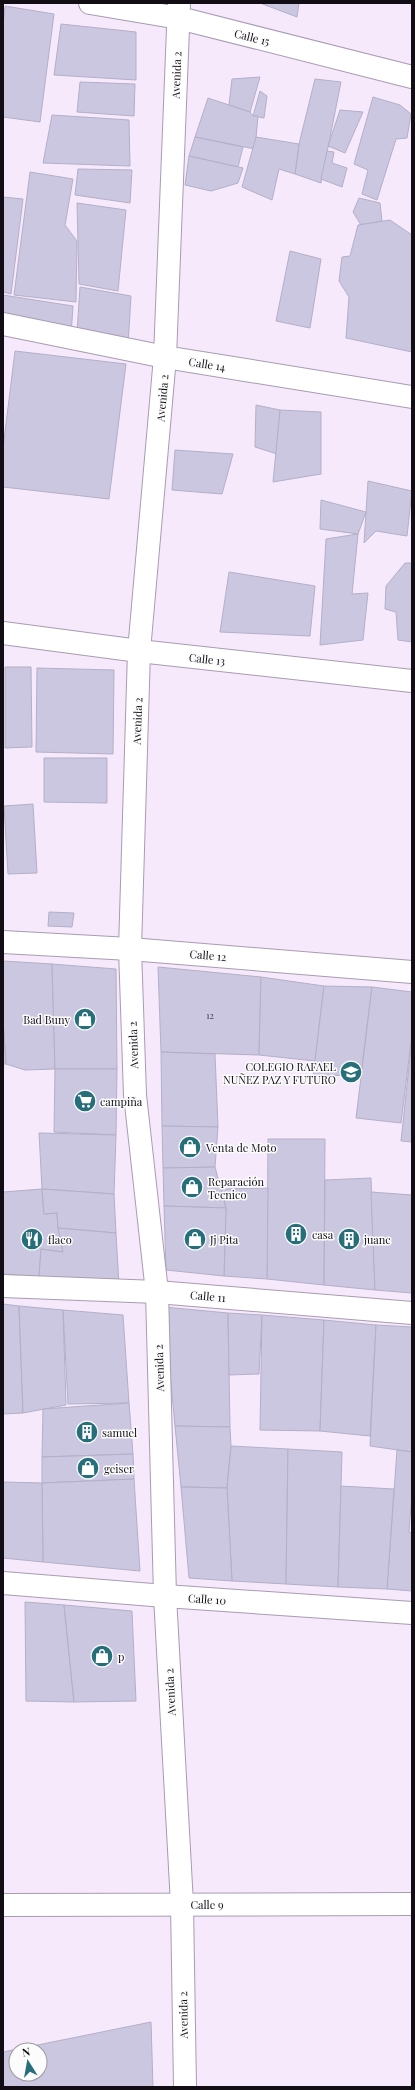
<svg xmlns="http://www.w3.org/2000/svg" width="415" height="2090" viewBox="0 0 415 2090" font-family="'Playfair Display',serif">
  <style>
    .building { fill: #ccc7e1; stroke: #b4afc8; fill-rule: evenodd }
    .lines { fill: none; stroke-linecap: round; stroke-linejoin: round }
    .minor-casing { stroke: #a99bb1; stroke-width: 24 }
    .minor { stroke: #fff; stroke-width: 22 }
    .labels { text-anchor: middle; dominant-baseline: central; stroke-width: 3; stroke-linejoin: round; paint-order: stroke }
    .number-label { font-size: 9px; fill: #403c48 }
    .street-label { font-size: 11px; fill: #120d15; stroke: #fcfcfc }
    .poi-label { font-size: 11px; fill: #120d15; stroke: #fcfcfc; text-anchor: start }
  </style>
  <rect width="100%" height="100%" fill="#f6e9fc"/>
  <g class="building">
    <polygon points="260,3 299,3 297,17"/>
    <polygon points="5,6 54,14 40,122 3,117 3,25"/>
    <polygon points="61,24 136,32 136,80 54,75"/>
    <polygon points="260,77 250,112 229,105 232,79"/>
    <polygon points="315,79 341,82 321,183 295,174 299,144"/>
    <polygon points="80,82 135,84 134,116 77,112"/>
    <polygon points="260,91 267,96 264,118 253,116"/>
    <polygon points="373,97 400,105 411,114 407,138 396,139 377,200 362,194 368,170 354,164"/>
    <polygon points="208,98 250,112 253,116 258,116 255,149 195,137"/>
    <polygon points="340,110 363,112 345,153 328,146"/>
    <polygon points="52,115 129,120 130,166 43,163"/>
    <polygon points="195,137 243,147 238,167 189,156"/>
    <polygon points="256,137 299,144 295,174 279,169 272,200 242,187"/>
    <polygon points="327,151 334,152 332,163 347,168 342,187 321,179"/>
    <polygon points="189,156 243,168 238,183 211,191 185,185"/>
    <polygon points="78,169 132,170 130,203 75,195"/>
    <polygon points="30,172 73,179 65,225 77,241 76,302 14,295"/>
    <polygon points="3,197 23,199 11,294 3,292"/>
    <polygon points="359,198 380,203 382,221 361,225 353,212"/>
    <polygon points="77,203 126,210 118,291 79,284"/>
    <polygon points="390,220 412,235 412,352 346,338 349,297 339,281 342,257 350,256 358,225"/>
    <polygon points="290,251 321,259 310,328 276,321"/>
    <polygon points="80,287 131,296 128,345 77,333"/>
    <polygon points="3,295 73,306 71,336 3,322"/>
    <polygon points="15,351 126,364 109,499 3,487 3,448"/>
    <polygon points="256,405 280,410 277,454 255,447"/>
    <polygon points="280,410 321,412 321,474 273,482"/>
    <polygon points="175,450 233,454 222,494 172,490"/>
    <polygon points="368,481 412,491 407,536 376,531 364,543"/>
    <polygon points="321,500 366,512 358,534 320,529"/>
    <polygon points="358,534 352,594 368,593 363,640 320,645 326,539"/>
    <polygon points="405,563 412,563 412,642 398,640 396,612 385,609 386,586"/>
    <polygon points="229,572 315,586 310,636 220,632"/>
    <polygon points="5,667 31,667 32,747 5,748"/>
    <polygon points="37,668 114,670 113,754 36,752"/>
    <polygon points="44,758 107,758 107,803 44,802"/>
    <polygon points="33,804 37,873 8,874 4,806"/>
    <polygon points="49,912 74,913 72,927 48,926"/>
    <polygon points="3,961 52,964 55,1069 25,1070 6,1064 3,1021"/>
    <polygon points="52,964 116,969 117,1069 55,1069"/>
    <polygon points="158,967 261,977 259,1055 161,1052"/>
    <polygon points="261,977 324,986 315,1061 259,1055"/>
    <polygon points="324,986 372,987 361,1074 313,1077"/>
    <polygon points="372,987 412,992 412,1034 401,1123 356,1118"/>
    <polygon points="3,1021 6,1064 3,1064"/>
    <polygon points="412,1038 412,1142 401,1141"/>
    <polygon points="161,1052 215,1054 218,1127 162,1126"/>
    <polygon points="55,1069 117,1069 116,1135 54,1132"/>
    <polygon points="162,1126 218,1127 215,1167 163,1168"/>
    <polygon points="39,1133 116,1135 114,1194 42,1189"/>
    <polygon points="268,1139 325,1139 324,1285 267,1279"/>
    <polygon points="215,1167 226,1208 164,1206 163,1168"/>
    <polygon points="371,1178 375,1290 324,1285 325,1180"/>
    <polygon points="268,1188 267,1279 224,1276 226,1208 222,1189"/>
    <polygon points="42,1189 44,1214 57,1213 58,1228 63,1252 41,1249 39,1277 3,1274 3,1192"/>
    <polygon points="42,1189 114,1194 116,1233 58,1228 57,1213 44,1214"/>
    <polygon points="371,1192 412,1195 412,1293 375,1290"/>
    <polygon points="164,1206 226,1208 224,1276 166,1270"/>
    <polygon points="58,1228 116,1233 119,1284 39,1277 41,1249 63,1252"/>
    <polygon points="3,1304 19,1306 23,1413 3,1414"/>
    <polygon points="19,1306 63,1310 66,1405 23,1413"/>
    <polygon points="164,1307 228,1313 230,1427 175,1426"/>
    <polygon points="63,1310 123,1315 129,1403 68,1404"/>
    <polygon points="228,1313 262,1315 259,1374 229,1375"/>
    <polygon points="262,1315 324,1320 320,1431 260,1430"/>
    <polygon points="324,1320 376,1325 370,1436 320,1431"/>
    <polygon points="376,1325 412,1327 412,1452 370,1446"/>
    <polygon points="129,1403 133,1454 42,1457 43,1409"/>
    <polygon points="175,1426 230,1427 231,1446 227,1488 181,1487"/>
    <polygon points="231,1446 288,1449 286,1584 232,1581 227,1488"/>
    <polygon points="288,1449 342,1452 338,1587 286,1584"/>
    <polygon points="397,1450 412,1452 412,1493 409,1532 412,1533 412,1591 387,1589"/>
    <polygon points="133,1454 134,1479 42,1483 42,1457"/>
    <polygon points="134,1479 140,1571 43,1562 42,1483"/>
    <polygon points="3,1482 42,1483 43,1562 3,1558"/>
    <polygon points="341,1486 394,1489 387,1589 338,1587"/>
    <polygon points="181,1487 227,1488 232,1581 189,1578"/>
    <polygon points="25,1602 64,1605 74,1702 26,1701"/>
    <polygon points="64,1605 132,1611 136,1701 74,1702"/>
    <path d="M151,2022l2,65h-150v-35zM16,2050h24v24h-24z"/>
  </g>
  <g class="lines">
    <g class="minor-casing">
      <g id="minor">
        <polyline points="90,3 179,18 412,77"/>
        <polyline points="179,3 165,357 139,651 130,949 135,1095 157,1292 165,1596 182,1904 185,2087"/>
        <polyline points="3,324 165,357 412,397"/>
        <polyline points="3,633 139,651 412,681"/>
        <polyline points="3,942 130,949 412,972"/>
        <polyline points="3,1286 157,1292 412,1313"/>
        <polyline points="3,1583 165,1596 412,1613"/>
        <polyline points="3,1905 412,1904"/>
      </g>
    </g>
    <use href="#minor" class="minor"/>
  </g>
  <defs>
    <g id="shop-disc" transform="scale(1.15)"><circle r="9.5" fill="#266e7a" stroke="#fcfcfc"/><path d="M-5-2.5h2.3a2.7 3.5 0 0 1 5.4 0H5L5.5 6h-11ZM-1.5-2.5h3a1.5 2.3 0 0 0-3 0Z" fill="#fff"/></g>
    <g id="school-disc" transform="scale(1.15)"><circle r="9.5" fill="#266e7a" stroke="#fcfcfc"/><path d="M0-5L7-2L0 1L-7-2ZM-4 1L0 2.5L4 1V4Q0 6-4 4Z" fill="#fff"/></g>
    <g id="supermarket-disc" transform="scale(1.15)"><circle r="9.5" fill="#266e7a" stroke="#fcfcfc"/><path d="M-6-5.5h2.5l.6 2H6L4.5 2H-2.5L-4.4-4H-6ZM-1.5 3.2a1.3 1.3 0 1 0 .1 0ZM3 3.2a1.3 1.3 0 1 0 .1 0Z" fill="#fff"/></g>
    <g id="building-disc" transform="scale(1.15)"><circle r="9.5" fill="#266e7a" stroke="#fcfcfc"/><path d="M-4-6H4V6H1V3H-1V6H-4ZM-2.5-4.3h1.7v1.8h-1.7ZM.8-4.3h1.7v1.8H.8ZM-2.5-1h1.7V.8h-1.7ZM.8-1h1.7V.8H.8Z" fill="#fff"/></g>
    <g id="restaurant-disc" transform="scale(1.15)"><circle r="9.5" fill="#266e7a" stroke="#fcfcfc"/><path d="M-5-6h1v4h1v-4h1v4h1v-4h1v5L-1.5 .5V6h-2V.5L-5-1ZM5-6V6H3V1.5H1.5Q1.5-4 5-6Z" fill="#fff"/></g>
  </defs>
  <g fill-rule="evenodd">
    <use href="#shop-disc" x="85" y="1019"/>
    <use href="#school-disc" x="351" y="1072"/>
    <use href="#supermarket-disc" x="85" y="1101"/>
    <use href="#shop-disc" x="190" y="1147"/>
    <use href="#shop-disc" x="192" y="1187"/>
    <use href="#building-disc" x="296" y="1234"/>
    <use href="#restaurant-disc" x="32" y="1239"/>
    <use href="#shop-disc" x="195" y="1239"/>
    <use href="#building-disc" x="349" y="1239"/>
    <use href="#building-disc" x="87" y="1432"/>
    <use href="#shop-disc" x="88" y="1468"/>
    <use href="#shop-disc" x="102" y="1656"/>
  </g>
  <g class="labels">
    <g class="number-label">
      <text x="210" y="1015">12</text>
    </g>
    <g class="street-label">
      <text transform="translate(252 37) rotate(14)">Calle 15</text>
      <text transform="translate(176 75) rotate(-88)">Avenida 2</text>
      <text transform="translate(207 364) rotate(9)">Calle 14</text>
      <text transform="translate(162 398) rotate(-85)">Avenida 2</text>
      <text transform="translate(207 659) rotate(6)">Calle 13</text>
      <text transform="translate(137 721) rotate(-88)">Avenida 2</text>
      <text transform="translate(208 955) rotate(5)">Calle 12</text>
      <text transform="translate(133 1045) rotate(-92)">Avenida 2</text>
      <text transform="translate(208 1296) rotate(5)">Calle 11</text>
      <text transform="translate(159 1368) rotate(-92)">Avenida 2</text>
      <text transform="translate(207 1599) rotate(4)">Calle 10</text>
      <text transform="translate(170 1692) rotate(-93)">Avenida 2</text>
      <text x="207" y="1904">Calle 9</text>
      <text transform="translate(183 2015) rotate(-91)">Avenida 2</text>
    </g>
    <g class="poi-label">
      <text x="70" y="1019" text-anchor="end">Bad Buny</text>
      <text x="336" y="1066" text-anchor="end">COLEGIO RAFAEL<tspan x="336" dy="13">NUÑEZ PAZ Y FUTURO</tspan></text>
      <text x="100" y="1101">campiña</text>
      <text x="206" y="1147">Venta de Moto</text>
      <text x="208" y="1181">Reparación<tspan x="208" dy="13">Tecnico</tspan></text>
      <text x="312" y="1234">casa</text>
      <text x="48" y="1239">flaco</text>
      <text x="210" y="1239">Jj Pita</text>
      <text x="364" y="1239">juanc</text>
      <text x="102" y="1432">samuel</text>
      <text x="104" y="1468">geiser</text>
      <text x="118" y="1656">p</text>
    </g>
  </g>
  <rect width="415" height="2090" fill="none" stroke="#120d15" stroke-width="8"/>
  <g transform="translate(28 2062) rotate(349)"><circle r="19" fill="#fcfcfc" stroke="#9e9ca0"/>
  <path d="M0-3L7 15L0 10L-7 15Z" fill="#266e7a"/>
  <text y="-6" font-size="11" font-weight="bold" text-anchor="middle" fill="#120d15">N</text>
  </g>
</svg>
